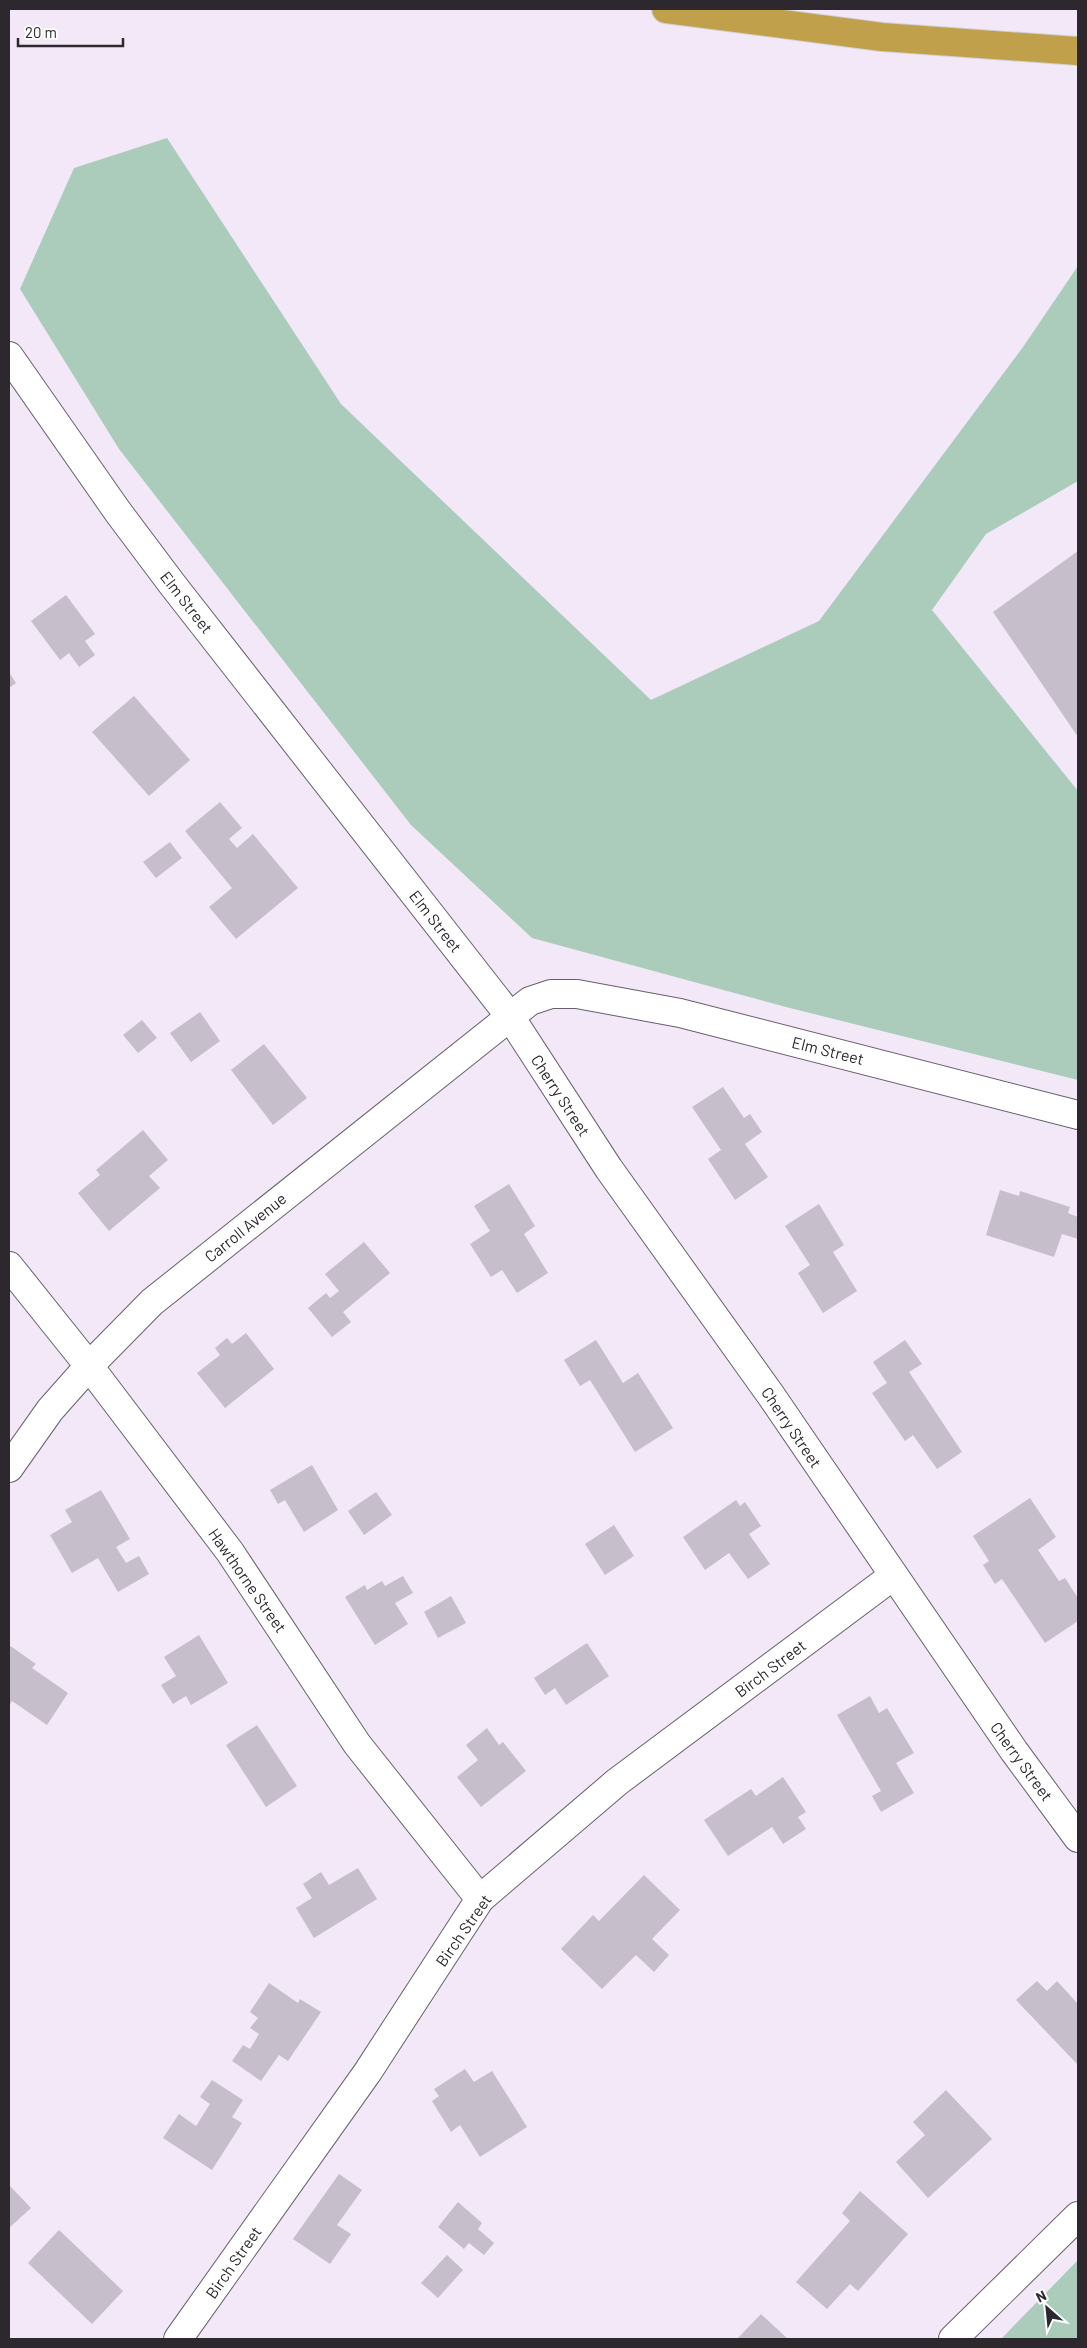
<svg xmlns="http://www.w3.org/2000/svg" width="1087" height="2348" viewBox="0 0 1087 2348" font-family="Barlow,sans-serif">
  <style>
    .green { fill: #abccbb }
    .building { fill: #c7becc }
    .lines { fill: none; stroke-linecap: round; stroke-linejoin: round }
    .street-casing { stroke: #68606d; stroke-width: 30 }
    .secondary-casing { stroke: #68606d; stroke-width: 30 }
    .highway-casing { stroke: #d1d0d1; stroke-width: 30 }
    .street { stroke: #fff; stroke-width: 28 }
    .secondary { stroke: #fff; stroke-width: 28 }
    .highway { stroke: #c1a04b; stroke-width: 28 }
    .labels { text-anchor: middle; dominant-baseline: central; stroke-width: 4; stroke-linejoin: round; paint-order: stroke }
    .street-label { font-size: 16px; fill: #2c282e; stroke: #fff }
  </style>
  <rect width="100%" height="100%" fill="#f2e8f7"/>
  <g class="green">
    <polygon points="167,138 341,404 651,700 819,621 1023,347 1078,266 1078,481 986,534 932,610 1078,791 1078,1080 786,1007 532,938 411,825 119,449 20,289 74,168"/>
    <polygon points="1078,2260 1078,2339 1001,2339"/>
  </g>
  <g class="building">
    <polygon points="1078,551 1078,737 993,612"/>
    <polygon points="66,595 95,634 85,641 95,655 79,667 69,653 60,660 31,621"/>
    <polygon points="9,672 16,683 9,688"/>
    <polygon points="134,696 190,760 149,796 92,732"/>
    <polygon points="220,802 242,828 229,839 237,848 253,834 298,888 236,939 209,907 232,888 185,831"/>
    <polygon points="170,842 182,858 156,878 143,862"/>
    <polygon points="200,1012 220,1041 191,1062 170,1033"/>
    <polygon points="142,1020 157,1038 138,1053 123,1035"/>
    <polygon points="264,1044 307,1098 273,1125 231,1070"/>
    <polygon points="723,1087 744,1118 750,1114 762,1132 745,1144 768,1177 735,1200 708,1159 721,1150 692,1107"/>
    <polygon points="143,1130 168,1160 149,1176 160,1188 109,1231 78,1193 100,1175 96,1170"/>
    <polygon points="509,1184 535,1226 524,1234 548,1273 517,1293 502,1270 491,1277 470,1244 490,1231 474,1206"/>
    <polygon points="1000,1190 1019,1196 1020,1191 1070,1207 1068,1213 1078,1217 1078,1239 1062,1234 1054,1257 986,1235"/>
    <polygon points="819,1204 844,1245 833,1252 857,1291 823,1313 798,1273 810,1265 785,1226"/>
    <polygon points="364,1242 390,1273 343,1312 351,1322 332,1337 308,1308 326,1293 330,1298 339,1291 325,1274"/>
    <polygon points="246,1333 274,1369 225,1408 197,1373 220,1355 215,1348 227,1338 232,1344"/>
    <polygon points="596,1340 623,1383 638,1373 673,1428 635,1452 590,1380 580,1386 564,1360"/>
    <polygon points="905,1340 922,1364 909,1372 962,1452 937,1469 913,1435 905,1441 872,1393 887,1383 873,1362"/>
    <polygon points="312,1465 338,1510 304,1532 285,1500 278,1504 270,1490"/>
    <polygon points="101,1490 130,1539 116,1547 126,1563 139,1556 149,1574 118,1592 98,1558 72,1573 50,1535 72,1522 65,1510"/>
    <polygon points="376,1492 392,1515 364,1535 348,1511"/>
    <polygon points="1030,1498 1056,1537 1038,1550 1059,1581 1065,1578 1078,1598 1078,1621 1045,1643 1002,1579 995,1584 983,1565 989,1561 973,1536"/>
    <polygon points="736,1500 740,1506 745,1502 761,1526 749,1534 770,1564 748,1579 729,1553 705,1570 683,1537"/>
    <polygon points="614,1525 634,1556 605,1575 585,1544"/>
    <polygon points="403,1576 413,1593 395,1603 408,1624 375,1645 345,1597 365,1585 367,1590 382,1581 385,1586"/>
    <polygon points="451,1596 466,1623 438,1638 424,1612"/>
    <polygon points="199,1635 228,1683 191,1705 186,1696 173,1704 161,1685 176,1676 164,1657"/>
    <polygon points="587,1643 609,1676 566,1705 555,1688 545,1695 534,1678"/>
    <polygon points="9,1645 36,1664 32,1668 68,1693 47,1725 12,1701 9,1706"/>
    <polygon points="870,1696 879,1713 887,1708 914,1753 896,1763 914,1793 881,1812 872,1796 881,1791 837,1715"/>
    <polygon points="257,1725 297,1786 266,1807 226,1745"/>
    <polygon points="487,1728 499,1745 503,1742 526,1771 481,1807 457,1777 478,1760 466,1745"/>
    <polygon points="783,1777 806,1812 798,1817 806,1829 783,1844 772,1827 728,1856 704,1820 751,1789 756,1796"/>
    <polygon points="358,1868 377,1899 314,1938 296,1908 312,1898 303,1884 321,1872 329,1885"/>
    <polygon points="644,1875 680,1910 652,1939 669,1955 654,1972 636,1955 602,1989 561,1949 593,1915 599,1921"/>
    <polygon points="1037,1981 1047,1991 1057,1981 1078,2004 1078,2065 1016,2000"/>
    <polygon points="269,1983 298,2003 300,1999 321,2012 288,2061 279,2055 261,2081 232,2061 243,2045 250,2049 259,2034 250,2028 258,2018 250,2012"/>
    <polygon points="465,2069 474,2082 492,2071 527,2127 480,2157 460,2125 451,2132 432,2101 439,2096 434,2089"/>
    <polygon points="212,2080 243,2100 232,2117 242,2123 212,2170 163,2138 179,2114 196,2126 210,2104 200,2097"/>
    <polygon points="946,2090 992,2139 928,2198 896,2162 925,2135 913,2122"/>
    <polygon points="339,2174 362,2190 337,2225 351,2234 330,2264 293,2239"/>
    <polygon points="9,2185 31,2208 9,2228"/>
    <polygon points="860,2191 908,2234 858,2291 850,2284 827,2309 796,2282 850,2221 842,2213"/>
    <polygon points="458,2202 482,2223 478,2229 494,2243 484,2255 469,2243 464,2249 438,2227"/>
    <polygon points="59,2230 123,2291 92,2324 28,2263"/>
    <polygon points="447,2255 463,2270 438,2298 421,2283"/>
    <polygon points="761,2314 788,2339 737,2339"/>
  </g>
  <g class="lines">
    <g class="street-casing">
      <g id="street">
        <polyline points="9,356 118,512 172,584 509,1015 609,1169 770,1394 1014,1751 1078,1838"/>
        <polyline points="9,1266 89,1366 230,1552 357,1744 480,1899"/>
        <polyline points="9,1468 50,1410 89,1366 152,1302 530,1001 551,994 577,994 680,1013 1078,1115"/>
        <polyline points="178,2339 367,2073 480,1899 617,1782 893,1576"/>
      </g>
    </g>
    <g class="secondary-casing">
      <polyline id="secondary" points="953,2339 1078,2216"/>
    </g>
    <g class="highway-casing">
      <polyline id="highway" points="666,9 882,37 1078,51"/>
    </g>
    <use href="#street" class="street"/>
    <use href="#secondary" class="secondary"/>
    <use href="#highway" class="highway"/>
  </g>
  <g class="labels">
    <g class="street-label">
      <text transform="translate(187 602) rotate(52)">Elm Street</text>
      <text transform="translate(436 921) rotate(52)">Elm Street</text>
      <text transform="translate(828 1050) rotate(14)">Elm Street</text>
      <text transform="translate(561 1095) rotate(57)">Cherry Street</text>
      <text transform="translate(245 1227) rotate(-39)">Carroll Avenue</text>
      <text transform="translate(792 1427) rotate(56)">Cherry Street</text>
      <text transform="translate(248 1580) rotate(55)">Hawthorne Street</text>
      <text transform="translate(770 1668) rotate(-37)">Birch Street</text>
      <text transform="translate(1022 1761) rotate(54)">Cherry Street</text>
      <text transform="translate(463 1930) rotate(-55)">Birch Street</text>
      <text transform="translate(233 2262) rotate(-55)">Birch Street</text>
    </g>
  </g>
  <rect width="1087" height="2348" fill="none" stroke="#2c282e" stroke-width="20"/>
  <g transform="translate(1047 2308) rotate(333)" stroke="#ffffff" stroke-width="4" paint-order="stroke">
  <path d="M0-4L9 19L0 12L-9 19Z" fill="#2c282e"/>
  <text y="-8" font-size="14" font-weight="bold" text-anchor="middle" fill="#2c282e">N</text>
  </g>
  <path d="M18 38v8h105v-8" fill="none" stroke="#2c282e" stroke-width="2.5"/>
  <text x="25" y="38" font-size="15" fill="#2c282e" stroke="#ffffff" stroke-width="4" paint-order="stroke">20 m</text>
</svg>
